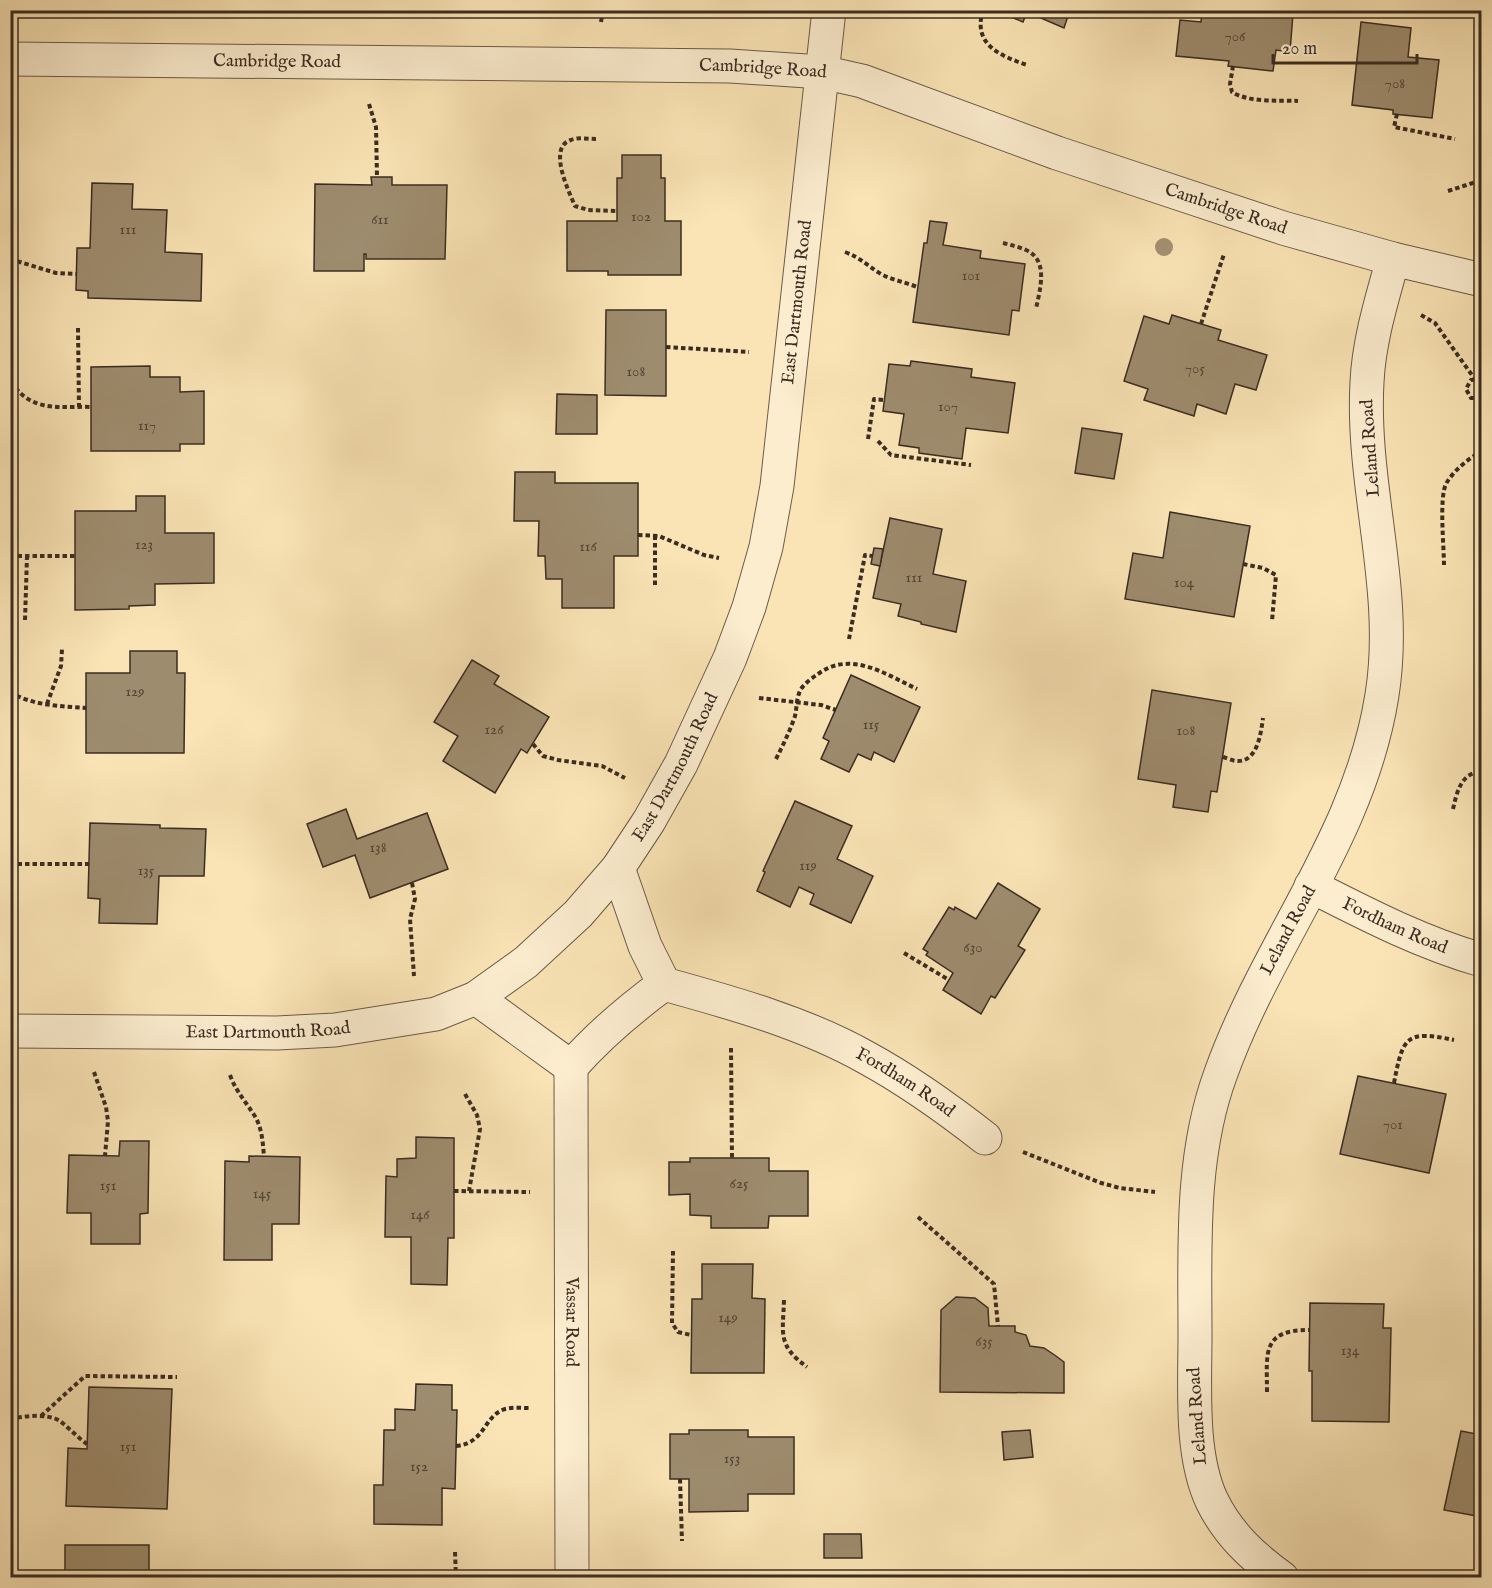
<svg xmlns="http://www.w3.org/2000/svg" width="1492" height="1588" viewBox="0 0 1492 1588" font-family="'IM FELL English',serif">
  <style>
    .building { fill: #9e8c6e; stroke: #3b2c22; stroke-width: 1.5 }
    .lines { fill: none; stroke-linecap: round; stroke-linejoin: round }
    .street-casing { stroke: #6b5a47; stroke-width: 35 }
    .path { stroke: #3b2c22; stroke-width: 4; stroke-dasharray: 4.5 3; stroke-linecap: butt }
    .street { stroke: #fcedcf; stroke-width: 33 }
    .tree { fill: #a39071 }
    .labels { text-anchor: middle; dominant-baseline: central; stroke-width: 6; stroke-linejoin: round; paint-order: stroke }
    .number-label { font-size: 15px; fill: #544435 }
    .street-label { font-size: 18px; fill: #3b2c22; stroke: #fcedcf }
  </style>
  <rect width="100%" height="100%" fill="#fae4b5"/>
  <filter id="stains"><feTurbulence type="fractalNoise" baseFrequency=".00333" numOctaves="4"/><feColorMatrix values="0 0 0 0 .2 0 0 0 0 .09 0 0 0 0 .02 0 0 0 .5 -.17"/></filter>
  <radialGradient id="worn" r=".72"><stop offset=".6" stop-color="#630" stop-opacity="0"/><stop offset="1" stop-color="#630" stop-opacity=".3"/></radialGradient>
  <g class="building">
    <polygon points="995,10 1070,10 1064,28 1027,12 1023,22"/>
    <polygon points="1202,10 1262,10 1293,14 1290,52 1276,50 1273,71 1228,66 1229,61 1176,56 1180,20 1201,22"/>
    <polygon points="1361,22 1411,28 1408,57 1439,60 1432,118 1393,114 1393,110 1352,105"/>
    <polygon points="622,155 661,155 661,178 665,178 665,221 681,221 681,275 608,275 608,271 567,271 567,221 617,221 617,178 622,178"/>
    <polygon points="371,177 392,177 392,185 447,185 445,259 366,259 366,254 364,254 364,271 314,271 315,184 372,185"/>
    <polygon points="92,183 133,184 132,209 167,210 165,252 202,254 201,301 88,298 88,291 76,290 77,248 90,248"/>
    <polygon points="930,221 947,223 943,245 981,251 980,258 1025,264 1019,311 1012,310 1009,335 913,322 924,243 927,243"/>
    <polygon points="606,310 666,310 666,396 605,395"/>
    <polygon points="1172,315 1221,330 1218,340 1267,355 1256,390 1235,384 1226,414 1197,404 1194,416 1144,400 1148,389 1124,381 1144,316 1169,324"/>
    <polygon points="911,361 972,369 971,377 1015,383 1008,433 966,428 962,459 919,453 919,448 899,445 904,414 883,411 889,364 910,366"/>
    <polygon points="150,366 150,377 180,377 180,392 204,391 204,444 180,444 180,451 91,451 91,367"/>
    <polygon points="557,394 597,395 597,434 556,434"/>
    <polygon points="1082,428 1122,434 1114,479 1075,473"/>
    <polygon points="515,472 555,472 555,483 638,483 638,556 614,556 614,608 562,608 562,579 546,579 545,556 538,556 539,521 514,521"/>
    <polygon points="136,496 165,496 165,533 214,533 214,583 155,584 155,605 129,606 129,609 75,610 75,511 136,511"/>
    <polygon points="1170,512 1250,526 1234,617 1125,599 1133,553 1163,558"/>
    <polygon points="890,518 942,529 933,574 966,581 956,632 921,624 921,622 898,616 901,604 873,598"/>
    <polygon points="874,548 883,549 880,566 871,564"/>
    <polygon points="130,651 177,651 177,673 185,673 184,753 86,753 86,673 130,673"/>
    <polygon points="472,660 499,676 494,684 549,717 527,753 521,749 495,793 443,761 458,736 434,722"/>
    <polygon points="851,675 920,707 894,762 874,752 871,760 858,754 849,772 821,759 829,741 823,738"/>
    <polygon points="1152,690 1231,703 1217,792 1211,791 1208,812 1173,807 1176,785 1138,779"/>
    <polygon points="795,801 852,826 837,859 873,876 851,923 810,904 814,894 799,887 790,907 757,891 765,872 763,871"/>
    <polygon points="346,809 357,839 427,813 448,869 370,898 355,855 323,867 307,824"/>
    <polygon points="90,823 160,825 160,828 206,829 204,876 159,876 157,924 99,923 100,899 88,898"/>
    <polygon points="998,883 1040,909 1018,946 1025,950 995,998 991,996 981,1014 943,990 953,973 926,955 928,952 923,949 949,907 954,910 955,907 976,919"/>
    <polygon points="1358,1076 1446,1094 1429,1173 1340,1154"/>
    <polygon points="416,1137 454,1138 454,1238 448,1238 447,1285 411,1284 411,1237 385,1237 386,1176 397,1177 397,1159 416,1158"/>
    <polygon points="120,1141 149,1141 148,1213 140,1214 140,1244 91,1244 91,1213 67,1213 69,1155 119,1156"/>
    <polygon points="249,1156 300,1157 299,1224 272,1224 272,1260 224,1260 225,1161 249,1162"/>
    <polygon points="690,1158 769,1158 769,1171 808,1171 808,1216 769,1216 768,1228 711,1228 711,1216 690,1215 690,1194 669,1195 669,1162 690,1162"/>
    <polygon points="702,1264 753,1264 752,1298 765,1299 764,1373 691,1373 692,1299 702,1299"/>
    <polygon points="956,1297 975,1298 988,1308 989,1326 1015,1326 1015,1332 1026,1335 1030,1346 1044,1348 1056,1356 1064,1362 1064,1393 940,1392 941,1310"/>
    <polygon points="1310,1303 1384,1304 1383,1328 1391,1328 1389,1422 1312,1421 1312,1371 1309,1371"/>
    <polygon points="416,1384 452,1385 452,1410 457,1410 455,1489 442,1488 442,1525 374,1524 374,1485 383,1485 384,1430 395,1430 395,1409 415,1410"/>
    <polygon points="89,1387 172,1389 167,1509 66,1506 68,1448 87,1449"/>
    <polygon points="689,1430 748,1430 748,1437 794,1437 794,1494 748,1494 748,1511 689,1512 689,1479 670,1479 670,1434 689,1434"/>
    <polygon points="1030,1430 1033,1457 1004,1460 1002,1432"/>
    <polygon points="1461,1431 1482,1435 1482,1517 1444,1510"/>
    <polygon points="824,1534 861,1534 862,1558 824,1558"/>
    <rect x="65" y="1545" width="84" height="33"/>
    <polygon points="386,1576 422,1577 422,1578 386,1578"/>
  </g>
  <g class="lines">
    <g class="street-casing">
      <g id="street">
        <path id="s1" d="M10,59l720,7 92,6 40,9 195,72 226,75 110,31 89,21"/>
        <path id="s2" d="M1311,886c55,28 111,57 171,74"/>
        <path id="s3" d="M664,984c69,19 141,39 203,74 42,23 81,51 118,80"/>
        <path d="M476,998l95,69c28,-32 59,-58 93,-83l-19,-38 -27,-78"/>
        <path id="s4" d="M10,1031l267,2 58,-3 101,-16 40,-16 50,-36 52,-48 40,-46 31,-47 32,-57 49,-106 19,-51 17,-60 11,-61 52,-476"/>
        <path id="s5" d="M571,1067l1,511"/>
        <path id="s6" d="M1282,1578c-29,-21 -54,-44 -70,-77 -22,-46 -17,-114 -17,-165 0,-87 -5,-180 26,-263 47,-131 139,-237 161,-378 17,-105 -21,-208 -15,-313 2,-42 15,-83 26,-123"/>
      </g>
    </g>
    <g class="path">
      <path d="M983,10c-11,35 18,46 44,55"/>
      <polyline points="601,22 603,10"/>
      <path d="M1233,66l-3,18 2,8c18,11 46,8 66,9"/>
      <polyline points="369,104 376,127 377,177"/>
      <polyline points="1397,114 1394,127 1455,139"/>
      <path d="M596,139c-8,0 -18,-2 -25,1 -24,7 -2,52 4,66l13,4 28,1"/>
      <polyline points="1448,191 1482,180"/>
      <path d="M1003,243c8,2 16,4 23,7 23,10 14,39 10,59"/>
      <path d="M845,252c16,6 23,14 36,22 11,6 24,8 36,13"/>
      <polyline points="10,259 56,273 76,274"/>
      <polyline points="1421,315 1435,323 1474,378"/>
      <polyline points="1201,324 1224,254"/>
      <polyline points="78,328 79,407"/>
      <polyline points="666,347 749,352"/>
      <polyline points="1482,379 1471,380 1466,389 1471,398 1482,398"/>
      <path d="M10,383c6,4 9,10 15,14 19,14 43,9 66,10"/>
      <polyline points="1479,399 1482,410"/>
      <polyline points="868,439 874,399 884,400"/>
      <polyline points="878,441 891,455 971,465"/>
      <polyline points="638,535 659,536 704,555 719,558"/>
      <polyline points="10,556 75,556"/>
      <polyline points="1243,564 1263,568 1276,575 1272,621"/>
      <path d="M1444,565c0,-18 -5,-67 2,-81 7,-13 23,-26 36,-33"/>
      <polyline points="655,585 655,536"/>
      <polyline points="25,620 27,556"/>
      <polyline points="849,639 865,555 872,556"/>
      <path d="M10,692c23,14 51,14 76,16"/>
      <polyline points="759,698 821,705 836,710"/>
      <polyline points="47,704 61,666 62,649"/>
      <polyline points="533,744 543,756 558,760 602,766 625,778"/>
      <path d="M1223,757c4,1 10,4 14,4 21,1 24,-29 26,-43"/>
      <path d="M776,759c7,-14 14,-28 19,-43 2,-8 1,-18 6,-27 4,-6 11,-11 17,-15 33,-24 67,0 99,15"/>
      <path d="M1453,809c4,-17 8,-37 29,-37"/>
      <polyline points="10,864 89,864"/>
      <polyline points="412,883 415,899 410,919 414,976"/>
      <polyline points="904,953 949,980"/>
      <polyline points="731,1048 732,1158"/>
      <polyline points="94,1072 106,1107 108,1121 105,1156"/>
      <path d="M230,1075c6,17 17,28 26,43 6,12 7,25 8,39"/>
      <path d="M1394,1083c9,-47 12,-53 60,-43"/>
      <polyline points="465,1094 477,1115 480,1129 469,1191"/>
      <polyline points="1023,1152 1101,1183 1120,1188 1155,1192"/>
      <polyline points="454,1191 530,1192"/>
      <polyline points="918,1217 994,1284 998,1326"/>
      <polyline points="673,1251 672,1323 678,1332 691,1335"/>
      <path d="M784,1300c-1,34 -7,45 23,67"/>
      <path d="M1267,1392c0,-39 -6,-62 42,-62"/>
      <polyline points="41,1416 85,1376 177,1377"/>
      <path d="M10,1419c15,-3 37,-6 50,2 9,7 17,16 27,23"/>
      <path d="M456,1446c30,-3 27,-30 49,-37 8,-2 17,-1 25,-1"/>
      <polyline points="680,1479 682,1541"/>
      <polyline points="1481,1517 1479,1539 1482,1546"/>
      <polyline points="455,1552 456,1578"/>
    </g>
    <use href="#street" class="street"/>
  </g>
  <circle class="tree" cx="1164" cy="247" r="9"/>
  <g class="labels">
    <g class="number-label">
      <text x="1235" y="36">706</text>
      <text x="1395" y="83">708</text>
      <text x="641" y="216">102</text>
      <text x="380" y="219">611</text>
      <text x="128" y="229">111</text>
      <text x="971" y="275">101</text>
      <text x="1195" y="368">705</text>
      <text x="636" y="371">108</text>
      <text x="948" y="406">107</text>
      <text x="147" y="425">117</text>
      <text x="144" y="544">123</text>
      <text x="588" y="546">116</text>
      <text x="914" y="577">111</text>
      <text x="1184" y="582">104</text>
      <text x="135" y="691">129</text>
      <text x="871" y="724">115</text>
      <text x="494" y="729">126</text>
      <text x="1186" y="730">108</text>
      <text x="378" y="847">138</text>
      <text x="808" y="865">119</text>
      <text x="146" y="870">135</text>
      <text x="973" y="947">630</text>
      <text x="1393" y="1124">701</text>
      <text x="739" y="1183">625</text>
      <text x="108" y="1185">151</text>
      <text x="262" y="1193">145</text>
      <text x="420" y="1214">146</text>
      <text x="728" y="1317">149</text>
      <text x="984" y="1341">635</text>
      <text x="1350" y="1350">134</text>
      <text x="128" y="1446">151</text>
      <text x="732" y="1458">153</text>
      <text x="419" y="1466">152</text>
    </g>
    <g class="street-label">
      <text stroke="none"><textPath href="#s1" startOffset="267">Cambridge Road</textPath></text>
      <text stroke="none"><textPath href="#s1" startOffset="753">Cambridge Road</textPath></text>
      <text stroke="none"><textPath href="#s1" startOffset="1239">Cambridge Road</textPath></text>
      <text stroke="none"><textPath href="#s4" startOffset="1266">East Dartmouth Road</textPath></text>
      <text transform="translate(1371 448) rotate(-94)">Leland Road</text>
      <text stroke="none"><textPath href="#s4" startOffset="780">East Dartmouth Road</textPath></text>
      <text stroke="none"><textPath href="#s2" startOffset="93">Fordham Road</textPath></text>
      <text stroke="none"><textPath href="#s6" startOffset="696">Leland Road</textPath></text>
      <text stroke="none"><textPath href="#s4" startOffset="258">East Dartmouth Road</textPath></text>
      <text stroke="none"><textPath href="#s3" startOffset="262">Fordham Road</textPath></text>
      <text stroke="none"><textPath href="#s5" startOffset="255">Vassar Road</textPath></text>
      <text transform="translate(1198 1416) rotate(-94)">Leland Road</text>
    </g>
  </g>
  <rect width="1492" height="1588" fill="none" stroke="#fae4b5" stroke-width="36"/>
  <rect x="12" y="12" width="1468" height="1564" fill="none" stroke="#3b2c22" stroke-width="3"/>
  <rect x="18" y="18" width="1456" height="1552" fill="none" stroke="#3b2c22" stroke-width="1.5"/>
  <path d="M1273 54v9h144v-9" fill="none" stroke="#3b2c22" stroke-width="3"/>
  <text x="1282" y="54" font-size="18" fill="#3b2c22" stroke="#fcedcf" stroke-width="4.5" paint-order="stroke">20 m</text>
  <rect width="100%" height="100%" filter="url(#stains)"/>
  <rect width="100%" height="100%" fill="url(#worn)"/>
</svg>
